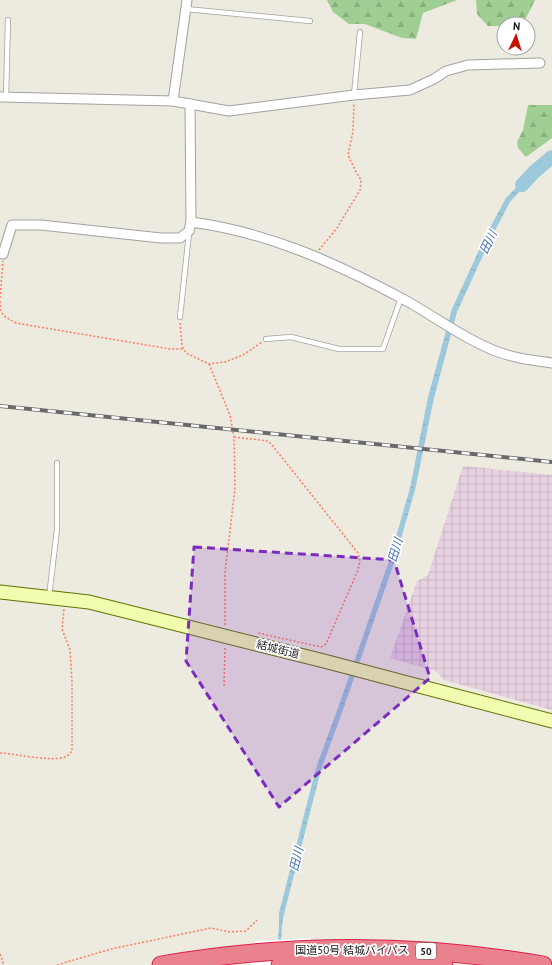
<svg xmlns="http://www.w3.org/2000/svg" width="552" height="965" viewBox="0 0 552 965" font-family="'PT Sans','Noto Sans JP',sans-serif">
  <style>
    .industrial { fill: url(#industrial-grid) }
    .forest { fill: url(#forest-firs) }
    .water { fill: url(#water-ripples) }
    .pier { fill: #fff }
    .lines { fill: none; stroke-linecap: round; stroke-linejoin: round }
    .river { stroke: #9dc9dd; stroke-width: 14 }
    .lane-casing { stroke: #a2a2a2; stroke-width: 6 }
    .street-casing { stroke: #a2a2a2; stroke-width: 11 }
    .secondary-casing { stroke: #5d7400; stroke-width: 15 }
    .highway-casing { stroke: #dc1c4d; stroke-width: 19 }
    .path { stroke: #ff7d5f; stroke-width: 1.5; stroke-dasharray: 2 2; stroke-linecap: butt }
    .lane { stroke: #fff; stroke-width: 4.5 }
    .street { stroke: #fff; stroke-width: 9 }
    .secondary { stroke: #f1fcaf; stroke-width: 13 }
    .highway { stroke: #e9828d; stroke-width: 17 }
    .rail-casing { stroke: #696969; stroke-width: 4 }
    .rail { stroke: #fff; stroke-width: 2.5; stroke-dasharray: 8; stroke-linecap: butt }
    .marked { fill: #7b2cbf; fill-opacity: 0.2; stroke: #7b2cbf; stroke-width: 3; stroke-dasharray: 8 5; stroke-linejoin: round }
    .labels { text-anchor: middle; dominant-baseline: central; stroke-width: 3.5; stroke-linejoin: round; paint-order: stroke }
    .shield { fill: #fff; stroke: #5f5f5f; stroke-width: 1 }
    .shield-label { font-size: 10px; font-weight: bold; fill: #1b1b1b }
    .street-label { font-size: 11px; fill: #1b1b1b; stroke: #fff }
    .water-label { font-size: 12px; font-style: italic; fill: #4470ad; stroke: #fff }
  </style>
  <defs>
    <pattern id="industrial-grid" width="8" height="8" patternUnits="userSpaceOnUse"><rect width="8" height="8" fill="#e7d1e1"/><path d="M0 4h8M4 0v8" fill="none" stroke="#c6b3c0"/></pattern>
    <pattern id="forest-firs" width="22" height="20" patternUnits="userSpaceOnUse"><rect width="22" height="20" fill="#9fcf92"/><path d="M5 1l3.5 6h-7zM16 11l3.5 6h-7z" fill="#88b17d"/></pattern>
    <pattern id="water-ripples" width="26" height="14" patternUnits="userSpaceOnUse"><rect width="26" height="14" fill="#9dc9dd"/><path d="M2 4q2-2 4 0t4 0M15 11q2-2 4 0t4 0" fill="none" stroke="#87acbd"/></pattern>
  </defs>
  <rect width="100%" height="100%" fill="#edeae0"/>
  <polygon class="industrial" points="463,466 552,475 552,710 444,680 436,671 390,658 417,581 428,575"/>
  <g class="forest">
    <polygon points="327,0 457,0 423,13 416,39 402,38 365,24 349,24 333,12"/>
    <polygon points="476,0 535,0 523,24 504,24 504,26 488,26 477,14"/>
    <polygon points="528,105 552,105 552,138 526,157 518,148 517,142 523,130"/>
  </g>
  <polygon class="water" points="533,170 536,173 510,202 491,238 457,312 434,398 415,490 394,563 344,707 321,770 284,914 282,926 280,965 276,965 279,926 279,913 316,768 339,705 389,561 410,488 428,397 452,309 486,235 506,198"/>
  <polygon class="pier" points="311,938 307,965 251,965 255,941"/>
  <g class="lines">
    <polyline class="river" points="522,185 534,172 552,157"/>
    <g class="lane-casing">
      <g id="lane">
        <polyline points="186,9 310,21"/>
        <polyline points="354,95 360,32"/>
        <polyline points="6,97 8,20"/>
        <polyline points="180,317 189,233"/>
        <polyline points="266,339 291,337 339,349 383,349 401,298"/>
        <polyline points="49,597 57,529 57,463"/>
      </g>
    </g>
    <g class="street-casing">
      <g id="street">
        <polyline points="0,97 173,101 229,111 354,95 410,90 434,79 446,71 468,65 540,63"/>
        <polyline points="173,101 187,0"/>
        <path d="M191,222c76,10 143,40 210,76 31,16 59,39 92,52 19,8 39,10 59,13"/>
        <polyline points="0,253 3,254 12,225 41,225 161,238 180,238 189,231 191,222 190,104"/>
      </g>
    </g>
    <g class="secondary-casing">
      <polyline id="secondary" points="0,592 89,602 324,661 552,721"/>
    </g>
    <g class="highway-casing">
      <g id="highway">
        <path d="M161,965c128,-22 254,-22 382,0"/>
        <polyline points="280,965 345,962 444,965"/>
      </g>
    </g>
    <g class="path">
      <polyline points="319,250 337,228 360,190 361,180 355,170 348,155 353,131 354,103"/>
      <polyline points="0,298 3,261"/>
      <path d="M0,301c0,15 4,15 16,22l154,26h14"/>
      <polyline points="180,323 182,346 186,353 209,364 225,362 243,355 262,342"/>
      <polyline points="209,364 230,415 234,437 235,488 225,573 225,626"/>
      <polyline points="234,437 268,441 272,445 358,553 360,561 358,570 326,644 321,647 258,633"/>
      <polyline points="224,686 225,647"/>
      <path d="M0,753c17,1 51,9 65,4 3,-1 5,-4 7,-6v-69l-2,-32 -8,-21 2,-20"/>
      <polyline points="0,954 4,965"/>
      <polyline points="57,965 111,949 211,928 230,932 246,931 257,920"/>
    </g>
    <use href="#lane" class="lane"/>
    <use href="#street" class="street"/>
    <use href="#secondary" class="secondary"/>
    <use href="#highway" class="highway"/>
    <g class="rail-casing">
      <polyline id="rail" points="0,406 552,462"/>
    </g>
    <use href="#rail" class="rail"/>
  </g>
  <path class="marked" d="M194,547l200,13 36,118 -151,129 -93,-146z"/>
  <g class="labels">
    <rect class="shield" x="416" y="943" width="20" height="16" rx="3"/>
    <g class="shield-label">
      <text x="426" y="951">50</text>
    </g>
    <g class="street-label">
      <text transform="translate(278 649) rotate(14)">結城街道</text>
      <text x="352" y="950">国道50号 結城バイパス</text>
    </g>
    <g class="water-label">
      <text transform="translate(488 242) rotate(-64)">田川</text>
      <text transform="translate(395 550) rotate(-73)">田川</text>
      <text transform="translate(296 859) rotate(-76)">田川</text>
    </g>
  </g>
  <g transform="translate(516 36) rotate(4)"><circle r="19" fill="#ffffff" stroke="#a4a4a4"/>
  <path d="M0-3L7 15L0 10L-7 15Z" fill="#c61100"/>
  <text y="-6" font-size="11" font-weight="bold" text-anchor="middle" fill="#1b1b1b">N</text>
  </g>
</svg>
